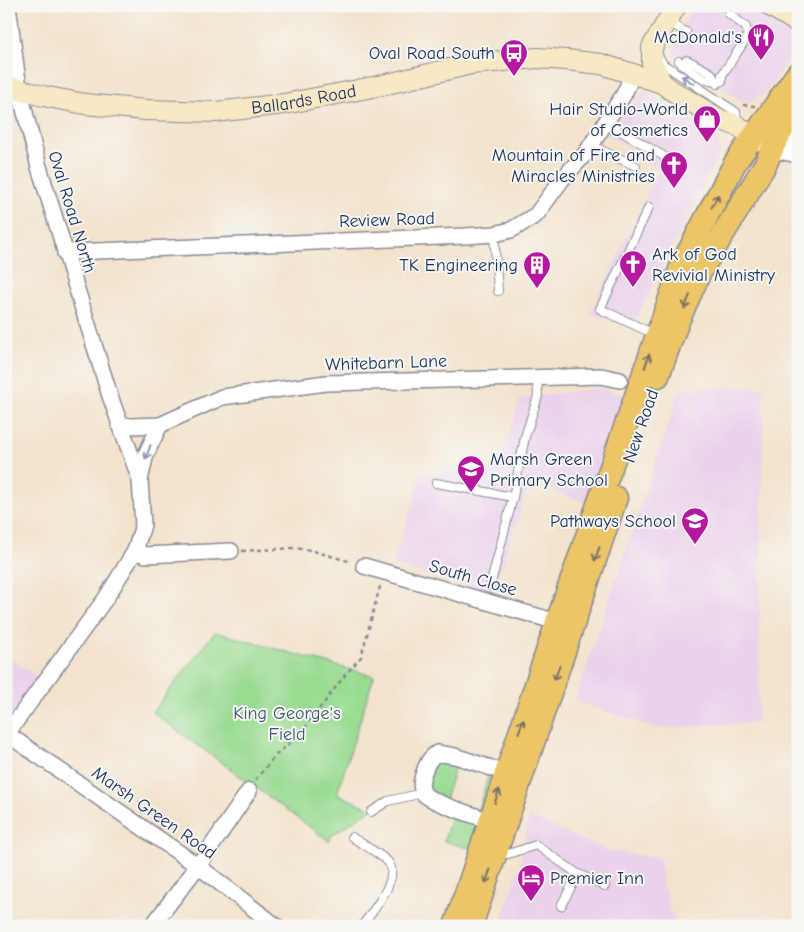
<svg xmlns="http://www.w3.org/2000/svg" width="804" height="932" viewBox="0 0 804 932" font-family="'Comic Neue',sans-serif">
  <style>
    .built { fill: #ebd1eb }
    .green { fill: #9adb92; stroke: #5a8578 }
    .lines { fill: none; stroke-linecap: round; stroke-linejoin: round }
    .lane-casing { stroke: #878995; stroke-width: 10 }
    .street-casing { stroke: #878995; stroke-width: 18 }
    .secondary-casing { stroke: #878995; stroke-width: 22 }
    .primary-casing { stroke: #878995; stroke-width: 25 }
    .path { stroke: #878995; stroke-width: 2.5; stroke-dasharray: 4 4; stroke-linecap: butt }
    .lane { stroke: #fff; stroke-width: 8 }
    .street { stroke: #fff; stroke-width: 15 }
    .secondary { stroke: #f8e8c3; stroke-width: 20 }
    .primary { stroke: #edc569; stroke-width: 22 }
    .oneway { stroke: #8d97ae }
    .oneway2 { stroke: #797263 }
    .labels { text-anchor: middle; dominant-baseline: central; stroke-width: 4; stroke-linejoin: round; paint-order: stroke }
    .poi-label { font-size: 18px; fill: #1b2f5e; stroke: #f6f6f2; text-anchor: end }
    .street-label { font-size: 18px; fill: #1b2f5e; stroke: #f6f6f2 }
    .park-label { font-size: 18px; fill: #3b5a6b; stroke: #f6f6f2 }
  </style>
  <rect width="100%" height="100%" fill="#f6f6f2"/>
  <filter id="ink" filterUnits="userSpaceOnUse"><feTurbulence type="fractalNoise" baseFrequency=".02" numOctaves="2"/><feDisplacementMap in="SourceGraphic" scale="10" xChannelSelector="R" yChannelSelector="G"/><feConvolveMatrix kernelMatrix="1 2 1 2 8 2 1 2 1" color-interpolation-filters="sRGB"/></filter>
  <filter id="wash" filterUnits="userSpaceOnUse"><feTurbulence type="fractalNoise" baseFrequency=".0096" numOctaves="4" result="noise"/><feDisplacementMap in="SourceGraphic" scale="20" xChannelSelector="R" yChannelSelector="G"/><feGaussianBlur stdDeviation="1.12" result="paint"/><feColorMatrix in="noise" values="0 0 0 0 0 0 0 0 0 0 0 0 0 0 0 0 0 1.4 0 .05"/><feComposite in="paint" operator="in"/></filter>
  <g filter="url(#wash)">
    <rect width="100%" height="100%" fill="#f3e3cc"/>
    <g class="built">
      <polygon points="693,6 750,6 797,41 797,46 763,95 748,102 741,100 676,59 673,48"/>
      <polygon points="644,90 689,117 716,137 718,139 720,148 718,156 633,325 590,314 659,169 644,161 647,155 605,134"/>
      <polygon points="600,388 626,396 589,504 530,482 493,593 392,565 422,475 497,470 520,399"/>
      <polygon points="764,388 758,722 657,729 575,701 680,389"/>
      <polygon points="6,661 16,662 45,682 6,735"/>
      <polygon points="529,817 609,851 660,858 663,888 666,893 669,909 674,917 675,926 499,926 521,862"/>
    </g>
    <g class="green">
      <polygon points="215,632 374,676 337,794 372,809 332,835 329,841 152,712"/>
      <polygon points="443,758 457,761 445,800 429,788 427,779 437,761"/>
      <polygon points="489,773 501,777 490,813 478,810"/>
      <polygon points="452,814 479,822 471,849 444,841"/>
    </g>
  </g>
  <g filter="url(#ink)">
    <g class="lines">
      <g class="lane-casing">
        <g id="lane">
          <polyline points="668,22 686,32"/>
          <polyline points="659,57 663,64 736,112 738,125"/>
          <path d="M679,61c8,9 32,25 43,20v-6l26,-39 -2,-9 -17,-13 7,-8"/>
          <polyline points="681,63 687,60 711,73 717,84"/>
          <polyline points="605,122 672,161"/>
          <polyline points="590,145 636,166"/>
          <polyline points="649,207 600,309 654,334"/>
          <polyline points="494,234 498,291"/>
          <polyline points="436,483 513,497"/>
          <polyline points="491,583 513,497 525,437 538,396 537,378"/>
          <polyline points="371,812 388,801 423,793"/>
          <path d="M352,837c11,8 26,15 35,24 16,15 -16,52 -25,65"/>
          <polyline points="498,851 508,854 536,845 578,874 605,886"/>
          <polyline points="561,906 578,874"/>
        </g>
      </g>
      <g class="street-casing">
        <g id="street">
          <polyline points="8,6 19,89 39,167 110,396 140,480"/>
          <polyline points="798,143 784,139 774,145 778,151 798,155"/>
          <polyline points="65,253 72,252 465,236 494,234 511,230 536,215 563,178 586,153 624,94 628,85 631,74"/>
          <polyline points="119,424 130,426 160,425 222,397 326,383 601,376 620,380"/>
          <polyline points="135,551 145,555 231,551"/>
          <polyline points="364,566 564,624"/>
          <polyline points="7,734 198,866 276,926"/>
          <polyline points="6,735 106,598 135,551 143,525 140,480 146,454 160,425"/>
          <path d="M499,824c-15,-6 -66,-20 -75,-30 -4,-6 -3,-13 -1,-19 3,-9 5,-16 14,-22l18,3 60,20"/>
          <polyline points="152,926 198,866 249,791"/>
        </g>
      </g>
      <g class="secondary-casing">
        <g id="secondary">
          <polyline points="770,6 798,23"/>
          <polyline points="662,83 652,63 652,47 676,6"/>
          <path id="s1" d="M6,86l37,10 42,8 61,6 70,2 68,-8 58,-11 41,-8 88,-21 66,-6 29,2 35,4 61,19 9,7 50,30 17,6 15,11 14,6"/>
        </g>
      </g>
      <g class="primary-casing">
        <g id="primary">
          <polyline points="658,376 678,321 700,272 765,165 774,145 798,102"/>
          <polyline points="455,926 557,622 682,264 735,163 798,73"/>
          <polyline points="471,926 616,498"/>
        </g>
      </g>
      <g class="path">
        <polyline points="743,105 755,106"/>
        <polyline points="242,551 295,548 310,550 352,562"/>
        <polyline points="255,780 276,755 301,733 345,675 361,657 381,583"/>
      </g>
      <use href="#lane" class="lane"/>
      <use href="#street" class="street"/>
      <use href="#secondary" class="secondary"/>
      <use href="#primary" class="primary"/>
    </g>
    <defs><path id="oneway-shaft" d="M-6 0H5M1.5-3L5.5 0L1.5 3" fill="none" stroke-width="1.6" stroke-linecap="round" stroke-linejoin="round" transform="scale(1.25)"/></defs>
    <g class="oneway">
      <use href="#oneway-shaft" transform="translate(688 80) rotate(-147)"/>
      <use href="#oneway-shaft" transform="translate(148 452) rotate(110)"/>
    </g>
    <g class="oneway2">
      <use href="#oneway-shaft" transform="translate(715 201) rotate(-62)"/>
      <use href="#oneway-shaft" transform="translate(687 302) rotate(113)"/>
      <use href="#oneway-shaft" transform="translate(647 361) rotate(-71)"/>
      <use href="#oneway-shaft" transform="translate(597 554) rotate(109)"/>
      <use href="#oneway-shaft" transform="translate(557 673) rotate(109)"/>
      <use href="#oneway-shaft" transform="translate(521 726) rotate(-71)"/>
      <use href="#oneway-shaft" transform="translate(497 796) rotate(-71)"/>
      <use href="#oneway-shaft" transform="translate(488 876) rotate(109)"/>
    </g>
  </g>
  <defs>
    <g id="restaurant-pin" transform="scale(1.4375)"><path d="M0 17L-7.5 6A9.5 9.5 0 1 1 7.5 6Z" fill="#b5179e" stroke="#f6f6f2"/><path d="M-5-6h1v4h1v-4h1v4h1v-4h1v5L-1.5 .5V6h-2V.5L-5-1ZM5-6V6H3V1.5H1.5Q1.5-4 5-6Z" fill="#fff"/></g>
    <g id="bus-pin" transform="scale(1.4375)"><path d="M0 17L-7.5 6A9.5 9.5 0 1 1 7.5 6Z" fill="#b5179e" stroke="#f6f6f2"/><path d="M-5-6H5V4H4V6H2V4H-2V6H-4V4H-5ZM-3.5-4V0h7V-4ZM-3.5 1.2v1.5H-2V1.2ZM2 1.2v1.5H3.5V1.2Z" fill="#fff"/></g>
    <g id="shop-pin" transform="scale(1.4375)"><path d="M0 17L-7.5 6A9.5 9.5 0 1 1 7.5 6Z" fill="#b5179e" stroke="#f6f6f2"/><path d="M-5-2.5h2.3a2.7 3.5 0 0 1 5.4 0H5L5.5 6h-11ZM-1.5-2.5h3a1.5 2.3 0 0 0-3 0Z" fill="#fff"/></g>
    <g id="church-pin" transform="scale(1.4375)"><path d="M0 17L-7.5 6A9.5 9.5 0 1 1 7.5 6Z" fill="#b5179e" stroke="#f6f6f2"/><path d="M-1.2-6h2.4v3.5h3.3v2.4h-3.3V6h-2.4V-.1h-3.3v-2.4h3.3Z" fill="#fff"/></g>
    <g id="building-pin" transform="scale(1.4375)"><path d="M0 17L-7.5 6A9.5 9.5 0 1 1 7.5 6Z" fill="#b5179e" stroke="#f6f6f2"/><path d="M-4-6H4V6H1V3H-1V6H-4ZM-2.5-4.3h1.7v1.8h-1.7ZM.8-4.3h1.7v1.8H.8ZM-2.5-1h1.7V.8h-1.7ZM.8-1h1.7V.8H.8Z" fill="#fff"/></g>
    <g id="school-pin" transform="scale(1.4375)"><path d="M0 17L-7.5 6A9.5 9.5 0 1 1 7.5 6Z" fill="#b5179e" stroke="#f6f6f2"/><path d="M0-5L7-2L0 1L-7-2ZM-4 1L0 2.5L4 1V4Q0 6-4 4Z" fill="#fff"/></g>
    <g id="hotel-pin" transform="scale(1.4375)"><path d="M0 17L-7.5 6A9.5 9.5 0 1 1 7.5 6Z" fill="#b5179e" stroke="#f6f6f2"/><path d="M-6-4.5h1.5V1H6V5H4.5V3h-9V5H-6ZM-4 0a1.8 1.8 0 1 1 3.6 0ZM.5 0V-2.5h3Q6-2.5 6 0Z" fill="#fff"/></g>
  </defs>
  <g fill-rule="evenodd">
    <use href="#restaurant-pin" x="761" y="37"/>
    <use href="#bus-pin" x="514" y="53"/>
    <use href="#shop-pin" x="707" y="119"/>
    <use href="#church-pin" x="674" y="165"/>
    <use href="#church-pin" x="633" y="264"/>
    <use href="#building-pin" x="537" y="265"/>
    <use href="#school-pin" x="471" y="469"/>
    <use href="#school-pin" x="695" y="521"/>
    <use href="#hotel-pin" x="531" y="878"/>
  </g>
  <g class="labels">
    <g class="poi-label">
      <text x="742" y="37">McDonald's</text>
      <text x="495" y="53">Oval Road South</text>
      <text x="688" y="109">Hair Studio-World<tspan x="688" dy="21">of Cosmetics</tspan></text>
      <text x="655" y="155">Mountain of Fire and<tspan x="655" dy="21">Miracles Ministries</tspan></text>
      <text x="652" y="254" text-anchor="start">Ark of God<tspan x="652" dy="21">Revivial Ministry</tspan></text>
      <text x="518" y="265">TK Engineering</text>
      <text x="490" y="459" text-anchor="start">Marsh Green<tspan x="490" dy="21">Primary School</tspan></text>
      <text x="676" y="521">Pathways School</text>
      <text x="550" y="878" text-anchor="start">Premier Inn</text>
    </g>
    <g class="street-label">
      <text stroke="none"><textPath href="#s1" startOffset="301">Ballards Road</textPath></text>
      <text transform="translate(72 212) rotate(73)">Oval Road North</text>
      <text transform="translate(387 220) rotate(-2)">Review Road</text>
      <text transform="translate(386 363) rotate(-2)">Whitebarn Lane</text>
      <text transform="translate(641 426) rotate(-71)">New Road</text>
      <text transform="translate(473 578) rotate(16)">South Close</text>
      <text transform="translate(154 813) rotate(35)">Marsh Green Road</text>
    </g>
    <g class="park-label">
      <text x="287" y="713">King George's<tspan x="287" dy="21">Field</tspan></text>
    </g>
  </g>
  <rect width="804" height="932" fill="none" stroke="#f6f6f2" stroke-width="25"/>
</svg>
